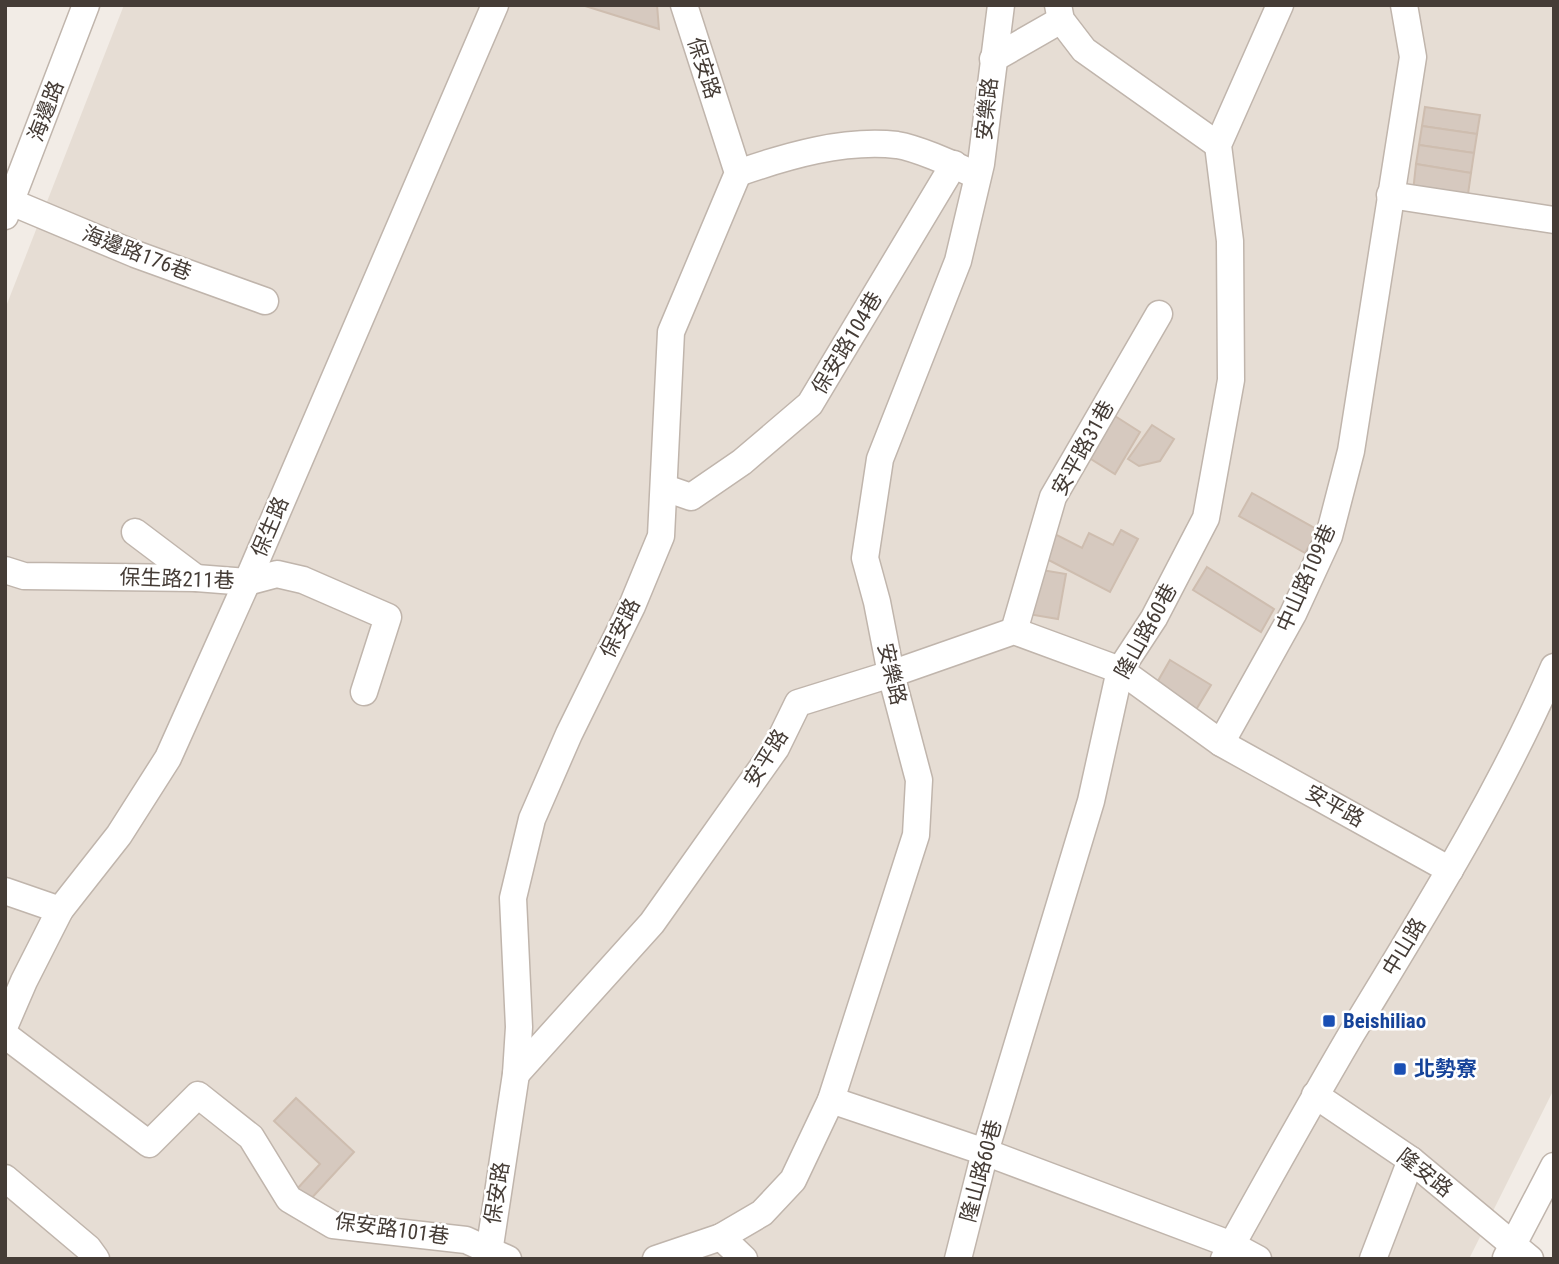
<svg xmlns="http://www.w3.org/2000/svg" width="1559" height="1264" viewBox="0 0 1559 1264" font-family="'Roboto Condensed','Noto Sans TC',sans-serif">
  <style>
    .residential { fill: #e6ddd4 }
    .building { fill: #d6c9bf; stroke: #cebdaf; stroke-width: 2 }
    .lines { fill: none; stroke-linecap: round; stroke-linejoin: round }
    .minor-casing { stroke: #c0b5ac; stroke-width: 29 }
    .minor { stroke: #fff; stroke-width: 26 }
    .transit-dot { fill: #1a4fb4; stroke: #fff; stroke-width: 2.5 }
    .labels { text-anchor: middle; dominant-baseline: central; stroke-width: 5; stroke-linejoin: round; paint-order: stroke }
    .street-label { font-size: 21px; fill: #453c36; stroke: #fff }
    .transit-label { font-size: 21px; font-weight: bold; fill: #164399; stroke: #fff; text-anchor: start }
  </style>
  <rect width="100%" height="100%" fill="#f2ece6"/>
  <polygon class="residential" points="124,5 1554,5 1554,1089 1469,1259 5,1259 5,309"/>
  <g class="building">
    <polygon points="582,5 657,5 659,29"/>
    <polygon points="1425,107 1480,115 1477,134 1422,126"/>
    <polygon points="1422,126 1477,134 1474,153 1419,145"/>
    <polygon points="1419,145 1474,153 1471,173 1416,164"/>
    <polygon points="1416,164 1471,173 1467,201 1413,192"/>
    <polygon points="1104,409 1140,432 1115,474 1078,451"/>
    <polygon points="1152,425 1174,439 1160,461 1139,466 1128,459"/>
    <polygon points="1252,493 1318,530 1305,553 1239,516"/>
    <polygon points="1121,530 1138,539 1110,592 1039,555 1051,532 1082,548 1089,533 1113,545"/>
    <polygon points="1207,567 1274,609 1261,632 1193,590"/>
    <polygon points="1036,569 1066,574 1058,619 1028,614"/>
    <polygon points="1170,660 1211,685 1191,718 1151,693"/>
    <polygon points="296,1098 354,1152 308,1202 296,1190 320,1164 274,1121"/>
  </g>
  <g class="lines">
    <g class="minor-casing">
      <g id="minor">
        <polyline points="1058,5 1061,20 1084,50 1218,145"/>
        <polyline points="993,59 1061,20"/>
        <path d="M738,173c49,-17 106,-34 159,-28 19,3 54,18 72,27"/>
        <polyline points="1390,195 1554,220"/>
        <polyline points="11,202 135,254 265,301"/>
        <polyline points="5,216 86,5"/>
        <polyline points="665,488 691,497 742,462 810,404 954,164"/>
        <polyline points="135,532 196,578"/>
        <polyline points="5,570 24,576 196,578 247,582 277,574 303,580 388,617 364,692"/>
        <polyline points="1014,631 1053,497 1159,314"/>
        <polyline points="1221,743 1450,870"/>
        <polyline points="5,891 60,910"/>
        <polyline points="5,1025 24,981 60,910 119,835 168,758 247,582 495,5"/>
        <polyline points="5,1035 149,1144 198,1095 251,1137 289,1199 333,1225 466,1240 508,1259"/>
        <polyline points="516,1074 652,923 776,748 798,703 891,674 1014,631 1120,670 1221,743 1293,614 1329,536 1351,451 1413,57 1404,5"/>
        <polyline points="1315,1095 1411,1160 1530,1259"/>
        <polyline points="831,1100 985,1152 1232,1245 1258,1259"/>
        <polyline points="5,1178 88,1248 96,1259"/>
        <polyline points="721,1237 744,1259"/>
        <polyline points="1506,1258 1554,1166"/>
        <polyline points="488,1259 516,1074 519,1027 513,898 532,819 569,734 632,606 661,536 671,332 738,173 684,5"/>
        <polyline points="656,1259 721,1237 762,1213 793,1180 831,1100 916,835 919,780 891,674 877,602 865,558 880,459 958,261 981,164 1001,5"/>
        <polyline points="958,1259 985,1152 1091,801 1120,670 1154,618 1206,518 1231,380 1230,241 1218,145 1280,5"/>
        <path d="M1224,1259c42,-76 84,-151 128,-226 72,-119 147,-238 202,-366"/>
        <polyline points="1373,1259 1411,1160"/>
      </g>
    </g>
    <use href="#minor" class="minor"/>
  </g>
  <g class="transit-dot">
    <rect x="1322" y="1014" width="14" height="14" rx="3.5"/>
    <rect x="1393" y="1062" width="14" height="14" rx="3.5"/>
  </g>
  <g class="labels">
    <g class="street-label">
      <text transform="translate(704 68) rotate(72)">保安路</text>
      <text transform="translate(987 109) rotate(-84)">安樂路</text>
      <text transform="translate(46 111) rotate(-69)">海邊路</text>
      <text transform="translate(137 253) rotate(21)">海邊路176巷</text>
      <text transform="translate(847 343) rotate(-59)">保安路104巷</text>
      <text transform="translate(1083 448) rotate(-61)">安平路31巷</text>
      <text transform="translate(270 527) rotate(-67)">保生路</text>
      <text transform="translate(1306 578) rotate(-66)">中山路109巷</text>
      <text transform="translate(177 579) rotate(2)">保生路211巷</text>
      <text transform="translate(620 628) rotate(-64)">保安路</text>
      <text transform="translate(1146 631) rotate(-61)">隆山路60巷</text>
      <text transform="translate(892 674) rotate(77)">安樂路</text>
      <text transform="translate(766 758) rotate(-58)">安平路</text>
      <text transform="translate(1335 806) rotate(29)">安平路</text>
      <text transform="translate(1404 947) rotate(-59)">中山路</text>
      <text transform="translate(981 1171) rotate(-75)">隆山路60巷</text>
      <text transform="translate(1425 1173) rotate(38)">隆安路</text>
      <text transform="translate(497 1193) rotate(-81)">保安路</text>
      <text transform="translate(392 1229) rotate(8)">保安路101巷</text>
    </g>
    <g class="transit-label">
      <text x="1343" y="1021">Beishiliao</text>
      <text x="1414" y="1069">北勢寮</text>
    </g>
  </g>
  <rect width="1559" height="1264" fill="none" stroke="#453c36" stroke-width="14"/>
</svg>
